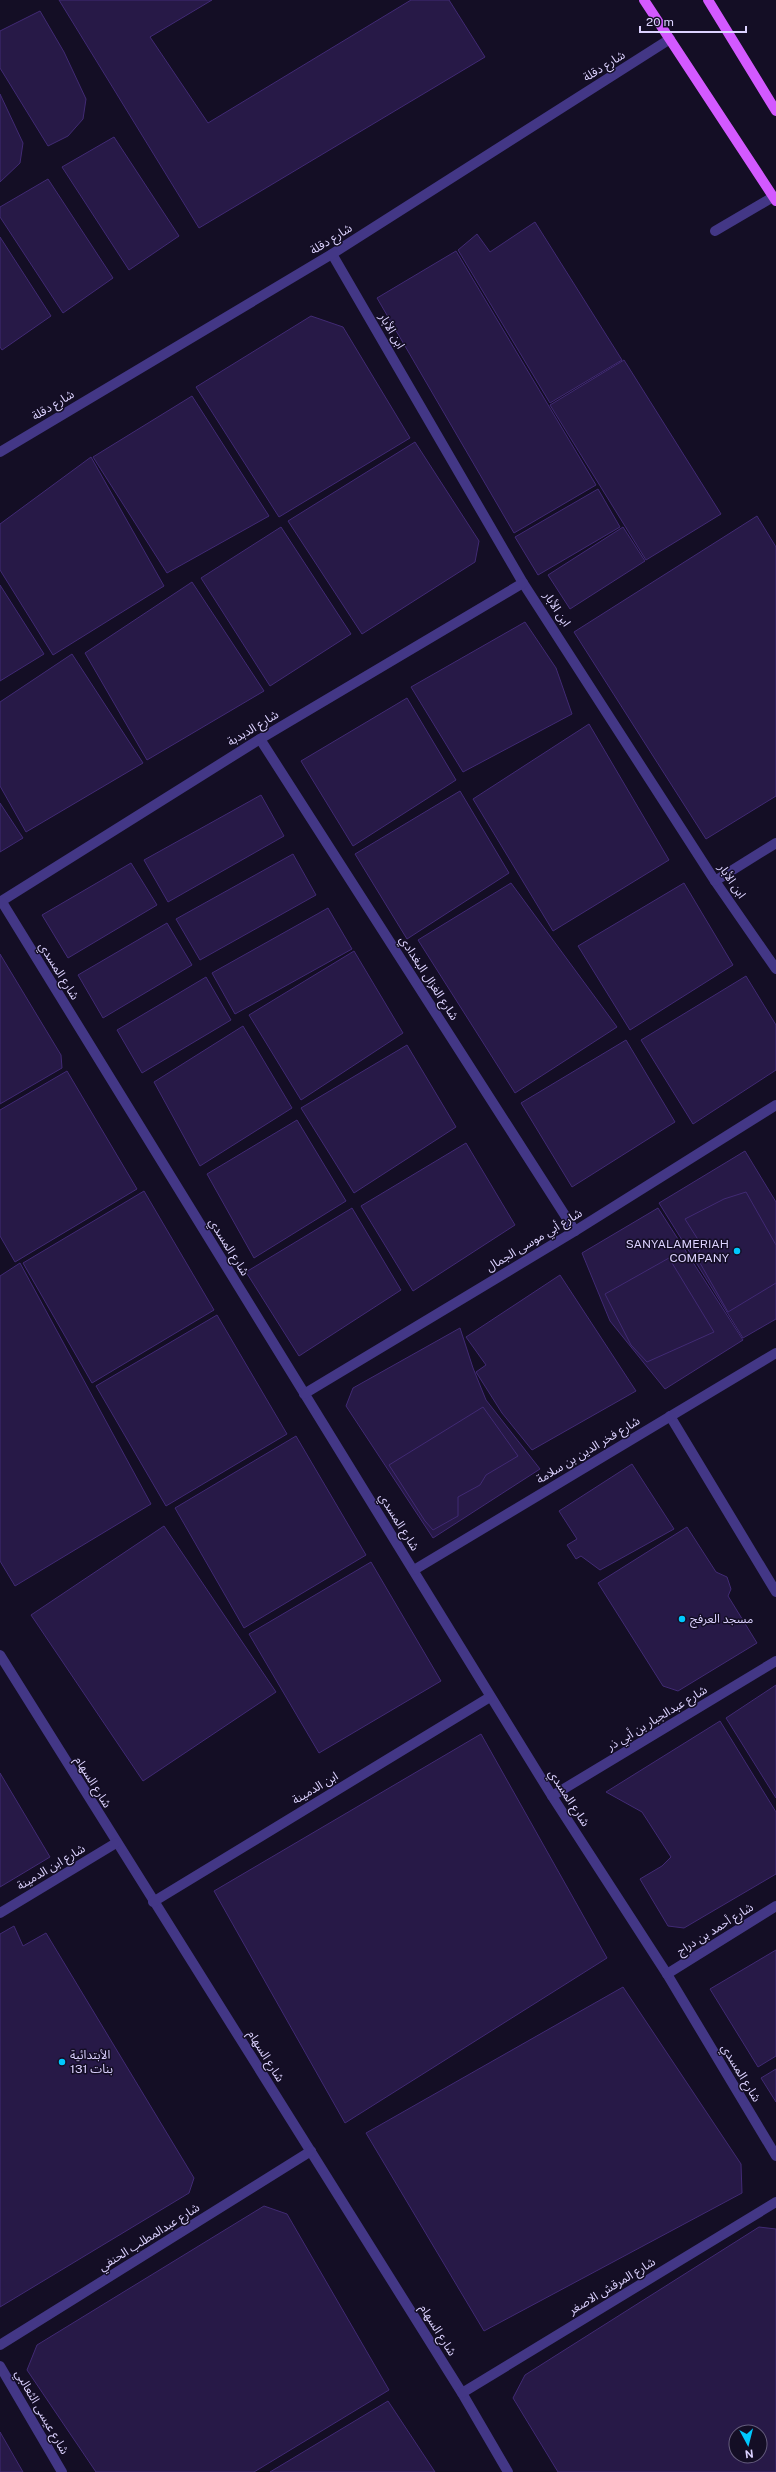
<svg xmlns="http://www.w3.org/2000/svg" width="776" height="2472" viewBox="0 0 776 2472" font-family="'Public Sans','Noto Sans Arabic',sans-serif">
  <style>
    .building { fill: #271947; stroke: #412a74; fill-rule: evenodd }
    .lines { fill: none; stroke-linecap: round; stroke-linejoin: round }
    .minor { stroke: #433786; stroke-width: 10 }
    .major { stroke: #d359ff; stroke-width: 10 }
    .poi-dot { fill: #00c8fd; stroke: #140e25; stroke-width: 1.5 }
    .labels { text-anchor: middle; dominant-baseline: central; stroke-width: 3; stroke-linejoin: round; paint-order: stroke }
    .street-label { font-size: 12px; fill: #dcd2ff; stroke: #140e25 }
    .poi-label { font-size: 12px; fill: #dcd2ff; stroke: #140e25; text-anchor: start }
  </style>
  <rect width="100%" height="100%" fill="#140e25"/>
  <g class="building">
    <polygon points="59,0 212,0 150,37 208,123 411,0 449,0 485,57 199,228"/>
    <polygon points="40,11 64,52 86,99 83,119 68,136 48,146 0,68 0,31"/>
    <polygon points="0,94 23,143 20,163 0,182"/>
    <polygon points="114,137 179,236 129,270 62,167"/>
    <polygon points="48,179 113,278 63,313 0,217 0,207"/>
    <polygon points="535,222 622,360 550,403 458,250 477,234 490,252"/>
    <polygon points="0,237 51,316 2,350 0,347"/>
    <polygon points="456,251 596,485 514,533 377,298"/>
    <polygon points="311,316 343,327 410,438 279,517 196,387"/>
    <polygon points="624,360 721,514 646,560 550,405"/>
    <polygon points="192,396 269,516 167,573 93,457"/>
    <polygon points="415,442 479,541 475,562 362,634 288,521"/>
    <polygon points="91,457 164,586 53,655 0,570 0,524"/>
    <polygon points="598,489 620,527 538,575 515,537"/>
    <polygon points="757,516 776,547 776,796 706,839 574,632"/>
    <polygon points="281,527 351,634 270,686 201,578"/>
    <polygon points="623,527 645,561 570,609 548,575"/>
    <polygon points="192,582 264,691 147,760 85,653"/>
    <polygon points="0,585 44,654 0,681"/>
    <polygon points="525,622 556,668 572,714 463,772 411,687"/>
    <polygon points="72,654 143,763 26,832 0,786 0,702"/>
    <polygon points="407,698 456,780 353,846 301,761"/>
    <polygon points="589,724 669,860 553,931 473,799"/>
    <polygon points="460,791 509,873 407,939 355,854"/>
    <polygon points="261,795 284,836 168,902 144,860"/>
    <polygon points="0,803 23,838 0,852"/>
    <polygon points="293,854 316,895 200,960 176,919"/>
    <polygon points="131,863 157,905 68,958 42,915"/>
    <polygon points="511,883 617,1027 515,1093 418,940"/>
    <polygon points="684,883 733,965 630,1030 578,946"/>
    <polygon points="328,908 352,949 235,1014 212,973"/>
    <polygon points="167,923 192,965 103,1018 78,975"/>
    <polygon points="354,951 403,1033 301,1100 249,1015"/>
    <polygon points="0,954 61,1055 62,1068 0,1104"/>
    <polygon points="746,976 776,1025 776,1070 693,1124 641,1040"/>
    <polygon points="206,977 231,1020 142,1073 117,1030"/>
    <polygon points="243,1026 292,1108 200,1166 154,1082"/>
    <polygon points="626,1040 675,1122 572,1187 521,1103"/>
    <polygon points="407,1045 456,1127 354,1193 301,1108"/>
    <polygon points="67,1071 137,1189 15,1262 0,1236 0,1110"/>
    <polygon points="297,1120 346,1201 254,1258 207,1174"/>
    <polygon points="466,1143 515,1225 413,1291 361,1206"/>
    <polygon points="745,1151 776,1202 776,1319 743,1338 659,1203"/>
    <polygon points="144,1191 214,1310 92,1383 23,1263"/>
    <polygon points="746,1192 776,1245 776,1283 728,1312 696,1256 702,1246 685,1219 724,1199"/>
    <polygon points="352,1208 401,1290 299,1356 246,1272"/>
    <polygon points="658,1208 743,1340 665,1389 610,1321 582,1253"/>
    <polygon points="669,1258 714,1332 647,1362 631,1345 605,1294"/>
    <polygon points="20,1263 151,1504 15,1586 0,1561 0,1276"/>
    <polygon points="560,1275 636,1391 532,1450 502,1413 476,1372 486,1365 466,1337"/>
    <polygon points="217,1315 287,1434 166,1506 96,1386"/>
    <polygon points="460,1328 473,1368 486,1400 540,1469 433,1538 346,1406 353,1388"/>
    <polygon points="483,1407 518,1456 486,1475 480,1485 458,1497 458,1516 433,1530 425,1521 389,1465"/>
    <polygon points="296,1436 366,1555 244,1628 175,1508"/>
    <polygon points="632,1464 674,1529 600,1570 581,1556 576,1559 567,1545 577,1539 559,1511"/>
    <polygon points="164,1526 276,1692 143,1781 31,1615"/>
    <polygon points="687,1527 716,1572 727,1577 731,1589 728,1596 757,1643 678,1691 663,1686 598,1583"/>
    <polygon points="371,1562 441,1681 319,1753 249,1634"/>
    <polygon points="776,1685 776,1798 726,1718"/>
    <polygon points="720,1721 776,1812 776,1874 684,1928 668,1926 640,1879 662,1866 671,1857 642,1812 606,1792"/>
    <polygon points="481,1734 607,1958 345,2123 214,1891"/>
    <polygon points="0,1773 50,1857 0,1887"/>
    <polygon points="14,1926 23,1946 46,1933 194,2178 189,2193 0,2307 0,1934"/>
    <polygon points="776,1950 776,2056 758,2067 710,1989"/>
    <polygon points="623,1987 741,2164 742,2193 484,2331 366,2133"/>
    <polygon points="776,2069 776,2102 761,2078"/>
    <polygon points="264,2206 287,2214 389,2390 254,2472 96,2472 27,2370 37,2345"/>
    <path d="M759,2227l17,2v243h-218l-45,-74 12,-23zM736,2432h24v24h-24z"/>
    <polygon points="388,2401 435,2472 270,2472"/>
    <polygon points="0,2432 23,2472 0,2472"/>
  </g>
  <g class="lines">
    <g class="minor">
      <polyline points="715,231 773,197"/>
      <polyline points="332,254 523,583 715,881 776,969"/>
      <polyline points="0,452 332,254 670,39"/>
      <polyline points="260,739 575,1231"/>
      <polyline points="715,881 776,843"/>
      <polyline points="0,902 260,739 523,583"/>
      <polyline points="2,902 552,1796 667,1974 776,2156"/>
      <polyline points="304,1394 575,1231 776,1105"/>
      <polyline points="670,1416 776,1592"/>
      <polyline points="414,1570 776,1353"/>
      <polyline points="0,1655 462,2393 508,2472"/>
      <polyline points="552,1796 776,1661"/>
      <polyline points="153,1902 490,1697"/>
      <polyline points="0,1913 116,1843"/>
      <polyline points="667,1974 776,1906"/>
      <polyline points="0,2345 311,2151"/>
      <polyline points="0,2366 62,2472"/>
      <polyline points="462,2393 776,2202"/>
    </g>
    <g class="major">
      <polyline points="644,0 776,201"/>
      <polyline points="708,0 776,111"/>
    </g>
  </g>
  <g class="poi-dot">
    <circle cx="737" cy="1251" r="4"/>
    <circle cx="682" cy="1619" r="4"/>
    <circle cx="62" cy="2062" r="4"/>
  </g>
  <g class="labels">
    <g class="street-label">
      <text transform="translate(604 66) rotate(-32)">شارع دقلة</text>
      <text transform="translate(331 239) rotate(-32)">شارع دقلة</text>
      <text transform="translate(392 331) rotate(60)">ابن الأبار</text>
      <text transform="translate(53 405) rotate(-31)">شارع دقلة</text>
      <text transform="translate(557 609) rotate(57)">ابن الأبار</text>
      <text transform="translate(253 728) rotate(-31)">شارع الدبدبة</text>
      <text transform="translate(732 881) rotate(56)">ابن الأبار</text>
      <text transform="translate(59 971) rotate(58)">شارع المسدي</text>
      <text transform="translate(429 978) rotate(57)">شارع الغزال البغدادي</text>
      <text transform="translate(534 1240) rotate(-31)">شارع أبي موسى الجمال</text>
      <text transform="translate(229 1247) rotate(58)">شارع المسدي</text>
      <text transform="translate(588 1450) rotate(-31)">شارع فخر الدين بن سلامة</text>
      <text transform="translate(399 1522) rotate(58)">شارع المسدي</text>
      <text transform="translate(657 1718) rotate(-31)">شارع عبدالجبار بن أبي ذر</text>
      <text transform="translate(93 1782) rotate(58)">شارع السهام</text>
      <text transform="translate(315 1788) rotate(-31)">ابن الدمينة</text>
      <text transform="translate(569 1798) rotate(57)">شارع المسدي</text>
      <text transform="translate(51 1867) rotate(-31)">شارع ابن الدمينة</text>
      <text transform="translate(715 1929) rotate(-32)">شارع أحمد بن دراج</text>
      <text transform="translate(266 2056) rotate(58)">شارع السهام</text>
      <text transform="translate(741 2073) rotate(59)">شارع المسدي</text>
      <text transform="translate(149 2237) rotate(-32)">شارع عبدالمطلب الحنفي</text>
      <text transform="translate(612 2286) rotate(-31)">شارع المرقش الاصغر</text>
      <text transform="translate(438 2330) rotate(58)">شارع السهام</text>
      <text transform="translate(42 2412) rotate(60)">شارع عيسى الثعالبي</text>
    </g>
    <g class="poi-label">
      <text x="729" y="1244" text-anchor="end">SANYALAMERIAH<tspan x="729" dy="14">COMPANY</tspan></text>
      <text x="690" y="1619">مسجد العرفج</text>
      <text x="70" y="2055">الأبتدائية<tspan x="70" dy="14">131 بنات</tspan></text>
    </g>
  </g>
  <g transform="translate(748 2444) rotate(173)"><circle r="19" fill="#140e25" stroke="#645c7c"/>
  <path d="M0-3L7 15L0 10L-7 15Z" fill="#00c8fd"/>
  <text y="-6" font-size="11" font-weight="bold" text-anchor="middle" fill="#dcd2ff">N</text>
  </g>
  <path d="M640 26v6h106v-6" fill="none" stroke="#dcd2ff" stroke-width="2"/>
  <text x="646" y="26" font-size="12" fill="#dcd2ff" stroke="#140e25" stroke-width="3" paint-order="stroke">20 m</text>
</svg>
